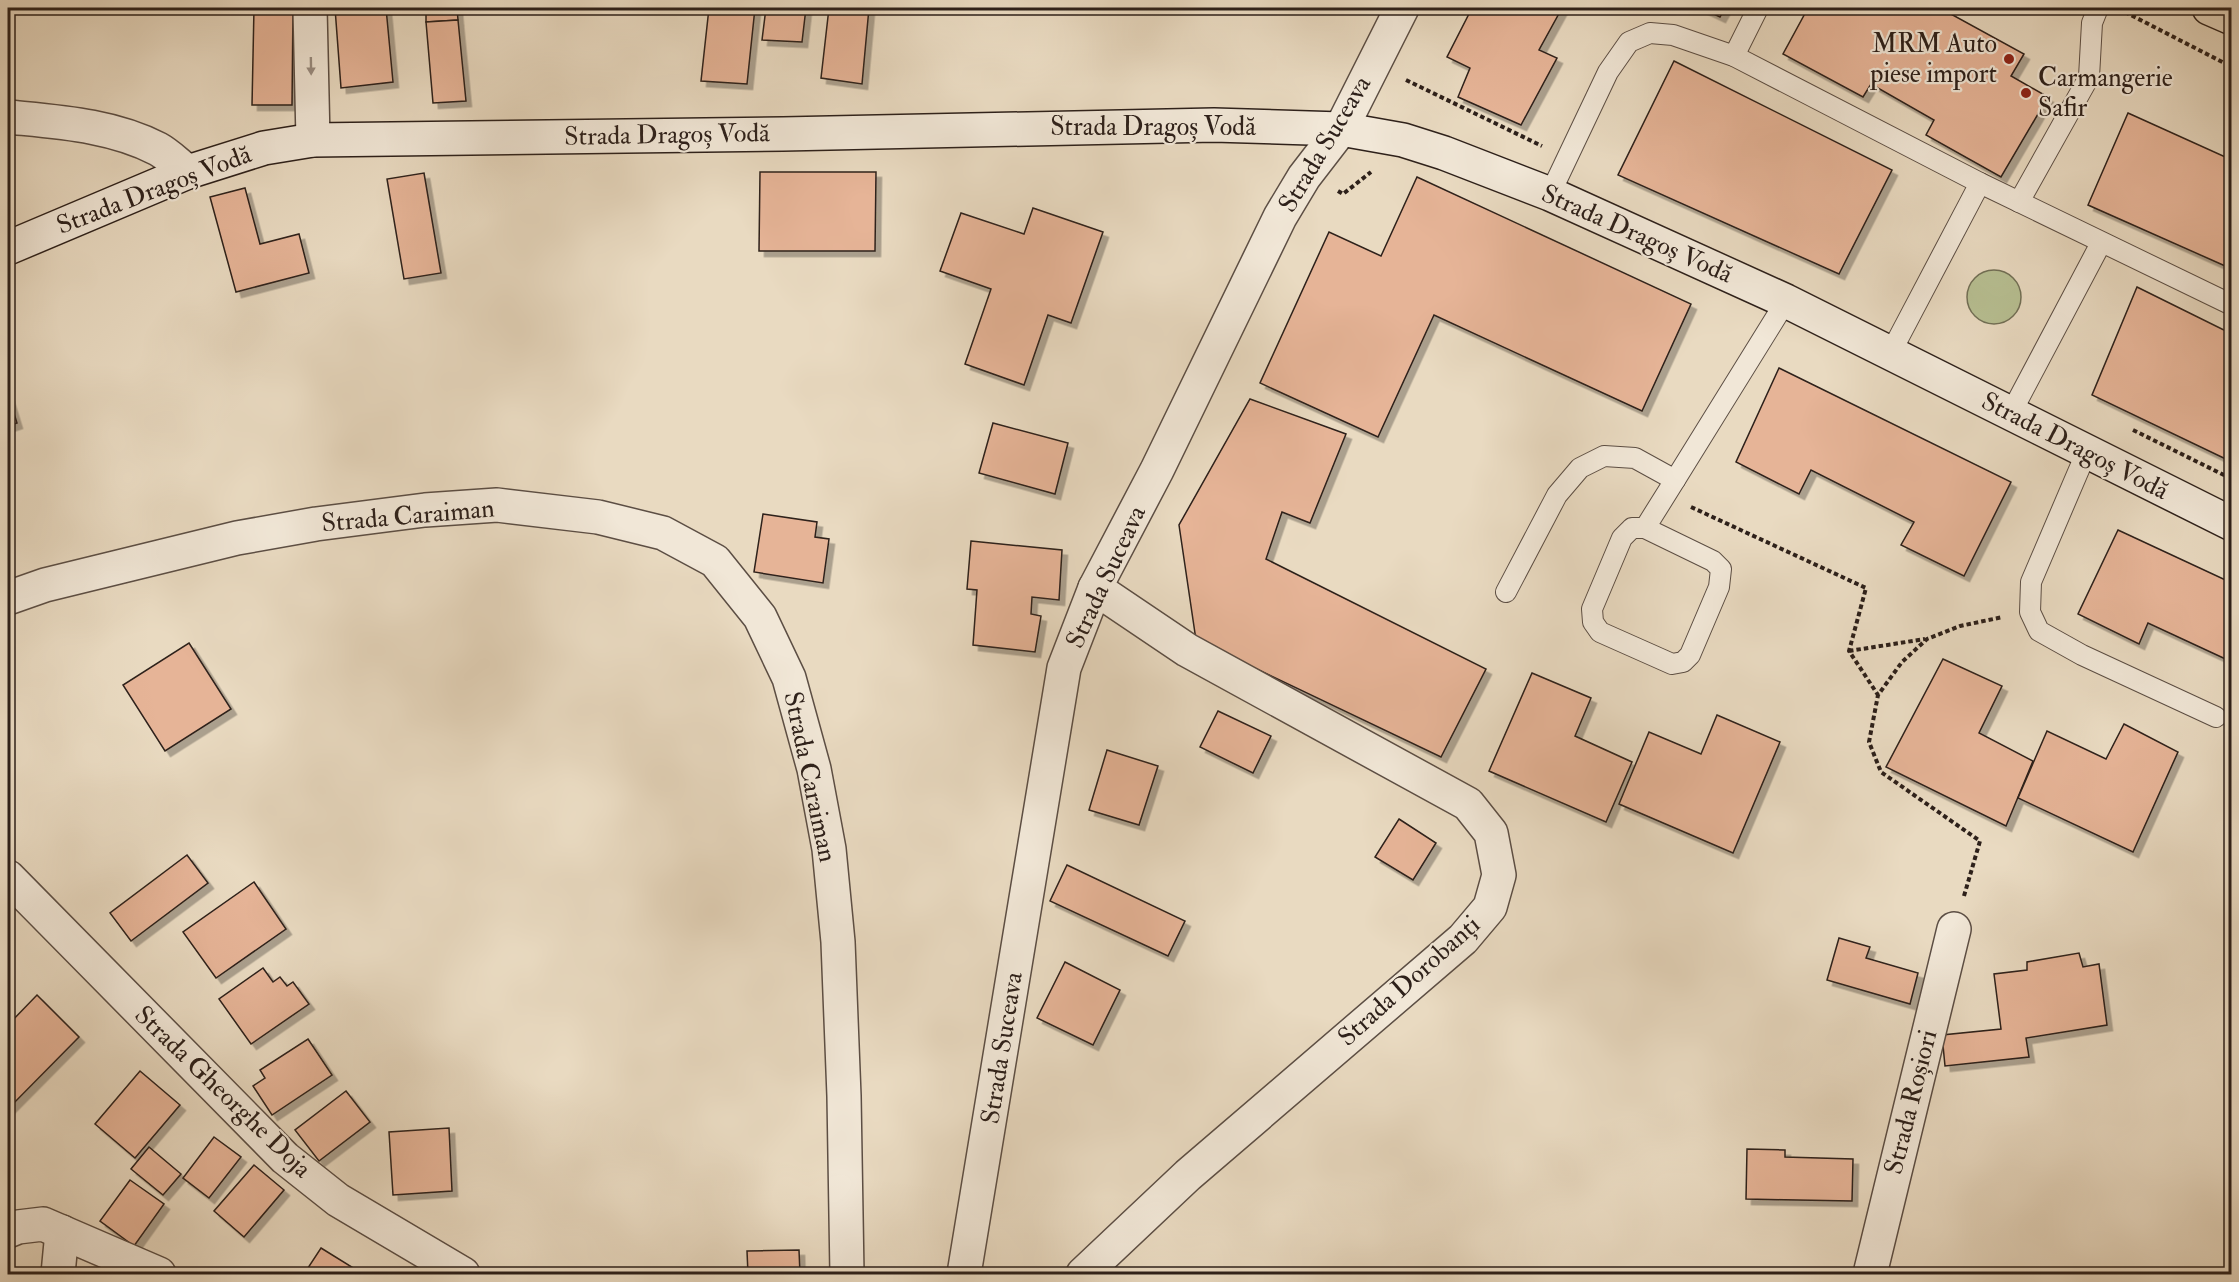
<svg xmlns="http://www.w3.org/2000/svg" width="2239" height="1282" viewBox="0 0 2239 1282" font-family="'IM FELL Double Pica',serif">
  <style>
    .green { fill: #b7bf92; stroke: #727056; stroke-width: 1.5 }
    .building { fill: #e6b497; stroke: #2d201a; stroke-width: 1.5; filter: url(#shadow) }
    .lines { fill: none; stroke-linecap: round; stroke-linejoin: round }
    .service-casing { stroke: #5c4e44; stroke-width: 22 }
    .minor-casing { stroke: #5c4e44; stroke-width: 36 }
    .secondary-casing { stroke: #2d201a; stroke-width: 36 }
    .primary-casing { stroke: #2d201a; stroke-width: 36 }
    .path { stroke: #2d201a; stroke-width: 4; stroke-dasharray: 4.5 3; stroke-linecap: butt }
    .service { stroke: #f1e7d7; stroke-width: 20 }
    .minor { stroke: #f1e7d7; stroke-width: 33 }
    .secondary { stroke: #f1e7d7; stroke-width: 33 }
    .primary { stroke: #e9dac1; stroke-width: 33 }
    .oneway { fill: #998d82 }
    .poi-dot { fill: #8f2418; stroke: #f1e7d7; stroke-width: 2 }
    .labels { text-anchor: middle; dominant-baseline: central; stroke-width: 4.5; stroke-linejoin: round; paint-order: stroke }
    .poi-label { font-size: 26px; fill: #2d201a; stroke: #f1e7d7; text-anchor: end }
    .street-label { font-size: 26px; fill: #2d201a; stroke: #f1e7d7 }
  </style>
  <defs>
    <filter id="shadow"><feDropShadow dx="5.5" dy="5.5" stdDeviation="0" flood-color="#0004"/></filter>
  </defs>
  <rect width="100%" height="100%" fill="#e9dac1"/>
  <filter id="stains"><feTurbulence type="fractalNoise" baseFrequency=".00333" numOctaves="4"/><feColorMatrix values="0 0 0 0 .2 0 0 0 0 .09 0 0 0 0 .02 0 0 0 .5 -.17"/></filter>
  <radialGradient id="worn" r=".72"><stop offset=".6" stop-color="#630" stop-opacity="0"/><stop offset="1" stop-color="#630" stop-opacity=".3"/></radialGradient>
  <circle class="green" cx="1994" cy="297" r="27"/>
  <g class="building">
    <polygon points="254,8 293,8 292,105 252,105"/>
    <polygon points="335,8 386,8 393,82 341,88"/>
    <polygon points="426,8 457,8 458,20 426,22"/>
    <polygon points="709,8 755,8 747,84 701,81"/>
    <polygon points="766,8 806,8 802,42 762,40"/>
    <polygon points="829,8 869,8 862,84 821,78"/>
    <polygon points="1472,8 1562,8 1539,50 1557,58 1521,125 1458,97 1470,68 1447,57"/>
    <polygon points="1701,8 1725,8 1720,17"/>
    <polygon points="1808,8 1940,8 2024,54 2011,76 2048,97 2001,177 1926,135 1934,120 1871,84 1863,97 1783,54"/>
    <polygon points="458,20 466,101 433,103 426,22"/>
    <polygon points="1674,61 1892,170 1839,274 1618,175"/>
    <polygon points="2128,113 2232,160 2232,269 2088,205"/>
    <polygon points="760,172 876,172 875,251 759,251"/>
    <polygon points="424,173 441,273 404,279 387,179"/>
    <polygon points="1417,177 1691,304 1642,411 1434,315 1378,437 1260,383 1329,232 1381,256"/>
    <polygon points="245,188 260,244 299,234 309,273 236,292 210,197"/>
    <polygon points="1033,208 1103,232 1071,323 1048,315 1024,385 965,364 991,289 940,271 961,213 1024,234"/>
    <polygon points="2137,287 2232,334 2232,462 2092,395"/>
    <polygon points="1779,368 2011,482 1964,576 1901,545 1914,522 1811,470 1799,494 1736,462"/>
    <polygon points="8,394 17,423 8,426"/>
    <polygon points="1250,399 1346,434 1310,523 1282,512 1266,559 1486,669 1441,757 1196,640 1179,525"/>
    <polygon points="993,423 1068,443 1055,494 979,473"/>
    <polygon points="763,514 817,522 815,537 829,539 823,583 754,572"/>
    <polygon points="2118,530 2232,583 2232,662 2148,623 2139,644 2078,614"/>
    <polygon points="971,541 1062,550 1059,600 1032,597 1031,614 1041,616 1035,652 973,645 977,590 967,589"/>
    <polygon points="189,643 231,709 165,751 123,685"/>
    <polygon points="1943,659 2002,686 1979,733 2033,761 2006,826 1886,767"/>
    <polygon points="1532,673 1591,698 1575,736 1632,762 1606,822 1489,771"/>
    <polygon points="1218,711 1271,736 1253,773 1200,747"/>
    <polygon points="1717,715 1780,742 1733,853 1619,804 1649,732 1701,754"/>
    <polygon points="2124,724 2178,752 2133,852 2018,798 2047,731 2106,759"/>
    <polygon points="1107,750 1158,766 1139,825 1089,810"/>
    <polygon points="2232,810 2232,824 2226,822"/>
    <polygon points="1399,819 1436,843 1413,880 1375,857"/>
    <polygon points="187,855 208,883 131,941 110,913"/>
    <polygon points="1067,865 1185,921 1168,956 1050,901"/>
    <polygon points="254,882 286,929 216,978 183,932"/>
    <polygon points="1839,938 1870,947 1866,958 1918,973 1910,1004 1827,980"/>
    <polygon points="2079,953 2083,967 2099,964 2107,1025 2026,1038 2029,1057 1945,1066 1942,1035 2001,1029 1994,974 2027,970 2027,962"/>
    <polygon points="1065,962 1120,990 1093,1045 1037,1018"/>
    <polygon points="263,968 273,982 280,977 287,986 293,982 309,1004 251,1044 219,999"/>
    <polygon points="37,995 79,1037 8,1109 8,1025"/>
    <polygon points="308,1039 332,1075 272,1115 253,1086 265,1078 260,1070"/>
    <polygon points="140,1071 180,1105 135,1158 95,1124"/>
    <polygon points="346,1091 370,1122 319,1161 295,1130"/>
    <polygon points="449,1128 452,1191 393,1195 389,1132"/>
    <polygon points="214,1137 241,1157 209,1198 183,1178"/>
    <polygon points="149,1147 181,1174 163,1195 131,1169"/>
    <polygon points="1747,1149 1785,1150 1785,1157 1853,1159 1852,1201 1746,1199"/>
    <polygon points="254,1165 284,1190 244,1237 214,1211"/>
    <polygon points="130,1180 164,1204 134,1246 100,1221"/>
    <polygon points="321,1248 363,1274 304,1274"/>
    <polygon points="799,1250 800,1274 748,1274 747,1251"/>
  </g>
  <g class="lines">
    <g class="service-casing">
      <g id="service">
        <polyline points="1734,56 1758,8"/>
        <polyline points="1550,194 1608,72 1629,42 1650,33 1673,35 1734,56 1980,183 2232,305"/>
        <polyline points="2019,202 2089,77 2092,23 2098,8"/>
        <polyline points="1890,354 1980,183"/>
        <polyline points="2011,413 2101,243"/>
        <polyline points="2087,451 2031,582 2030,612 2039,631 2082,655 2216,717"/>
        <polyline points="1645,528 1632,528 1622,538 1592,609 1593,622 1600,632 1672,664 1683,662 1690,655 1719,587 1721,569 1713,561 1645,528 1675,480"/>
        <polyline points="1506,592 1557,495 1580,468 1604,456 1635,458 1675,480 1786,301"/>
      </g>
    </g>
    <g class="minor-casing">
      <g id="minor">
        <polyline points="310,8 313,140"/>
        <path d="M8,117c50,5 104,8 150,32 11,6 20,16 30,23"/>
        <polyline points="8,598 45,585 237,538 316,524 425,510 497,505 598,517 663,533 715,561 760,617 789,678 814,769 829,849 838,942 844,1096 847,1274"/>
        <polyline points="8,877 285,1158 338,1200 463,1274"/>
        <polyline points="8,1231 18,1227 43,1224 159,1274"/>
        <polyline points="58,1274 62,1232"/>
        <polyline points="964,1274 1064,668 1095,588 1157,470 1280,217 1304,177 1341,129 1402,8"/>
        <polyline points="1083,1274 1188,1175 1463,939 1490,907 1499,875 1491,833 1468,804 1187,650 1095,588"/>
        <polyline points="1870,1274 1954,929"/>
      </g>
    </g>
    <g class="secondary-casing">
      <polyline id="secondary" points="8,248 188,172 264,148 313,140 783,134 1214,125 1341,129 1403,140 1444,153 1550,194 1786,301 2232,524"/>
    </g>
    <g class="primary-casing">
      <polyline id="primary" points="2209,8 2232,18"/>
    </g>
    <g class="path">
      <polyline points="2125,12 2232,67"/>
      <polyline points="1406,80 1542,146"/>
      <polyline points="1338,191 1343,194 1371,172"/>
      <polyline points="2133,430 2232,479"/>
      <polyline points="1691,507 1866,588 1849,651 1878,695"/>
      <polyline points="1849,651 1925,639"/>
      <polyline points="1964,896 1980,841 1881,772 1869,742 1878,695 1902,662 1927,639 1960,626 2003,617"/>
    </g>
    <use href="#service" class="service"/>
    <use href="#minor" class="minor"/>
    <use href="#secondary" class="secondary"/>
    <use href="#primary" class="primary"/>
  </g>
  <defs><path id="oneway-solid" d="M-6-.8H1V-3.2L6.5 0L1 3.2V.8H-6Z" transform="scale(1.5)"/></defs>
  <use class="oneway" href="#oneway-solid" transform="translate(311 66) rotate(89)"/>
  <g class="poi-dot">
    <circle cx="2009" cy="59" r="6"/>
    <circle cx="2026" cy="93" r="6"/>
  </g>
  <g class="labels">
    <g class="poi-label">
      <text x="1997" y="44">MRM Auto<tspan x="1997" dy="30">piese import</tspan></text>
      <text x="2038" y="78" text-anchor="start">Carmangerie<tspan x="2038" dy="30">Safir</tspan></text>
    </g>
    <g class="street-label">
      <text x="1153" y="127">Strada Dragoș Vodă</text>
      <text transform="translate(667 135) rotate(-1)">Strada Dragoș Vodă</text>
      <text transform="translate(1325 144) rotate(-59)">Strada Suceava</text>
      <text transform="translate(154 190) rotate(-21)">Strada Dragoș Vodă</text>
      <text transform="translate(1637 234) rotate(24)">Strada Dragoș Vodă</text>
      <text transform="translate(2075 446) rotate(27)">Strada Dragoș Vodă</text>
      <text transform="translate(408 516) rotate(-5)">Strada Caraiman</text>
      <text transform="translate(1106 577) rotate(-65)">Strada Suceava</text>
      <text transform="translate(810 777) rotate(78)">Strada Caraiman</text>
      <text transform="translate(1409 981) rotate(-42)">Strada Dorobanți</text>
      <text transform="translate(1002 1048) rotate(-81)">Strada Suceava</text>
      <text transform="translate(223 1092) rotate(44)">Strada Gheorghe Doja</text>
      <text transform="translate(1911 1102) rotate(-76)">Strada Roșiori</text>
    </g>
  </g>
  <rect width="2239" height="1282" fill="none" stroke="#e9dac1" stroke-width="30"/>
  <rect x="9" y="9" width="2221" height="1264" fill="none" stroke="#2d201a" stroke-width="3"/>
  <rect x="15" y="15" width="2209" height="1252" fill="none" stroke="#2d201a" stroke-width="1.5"/>
  <rect width="100%" height="100%" filter="url(#stains)"/>
  <rect width="100%" height="100%" fill="url(#worn)"/>
</svg>
